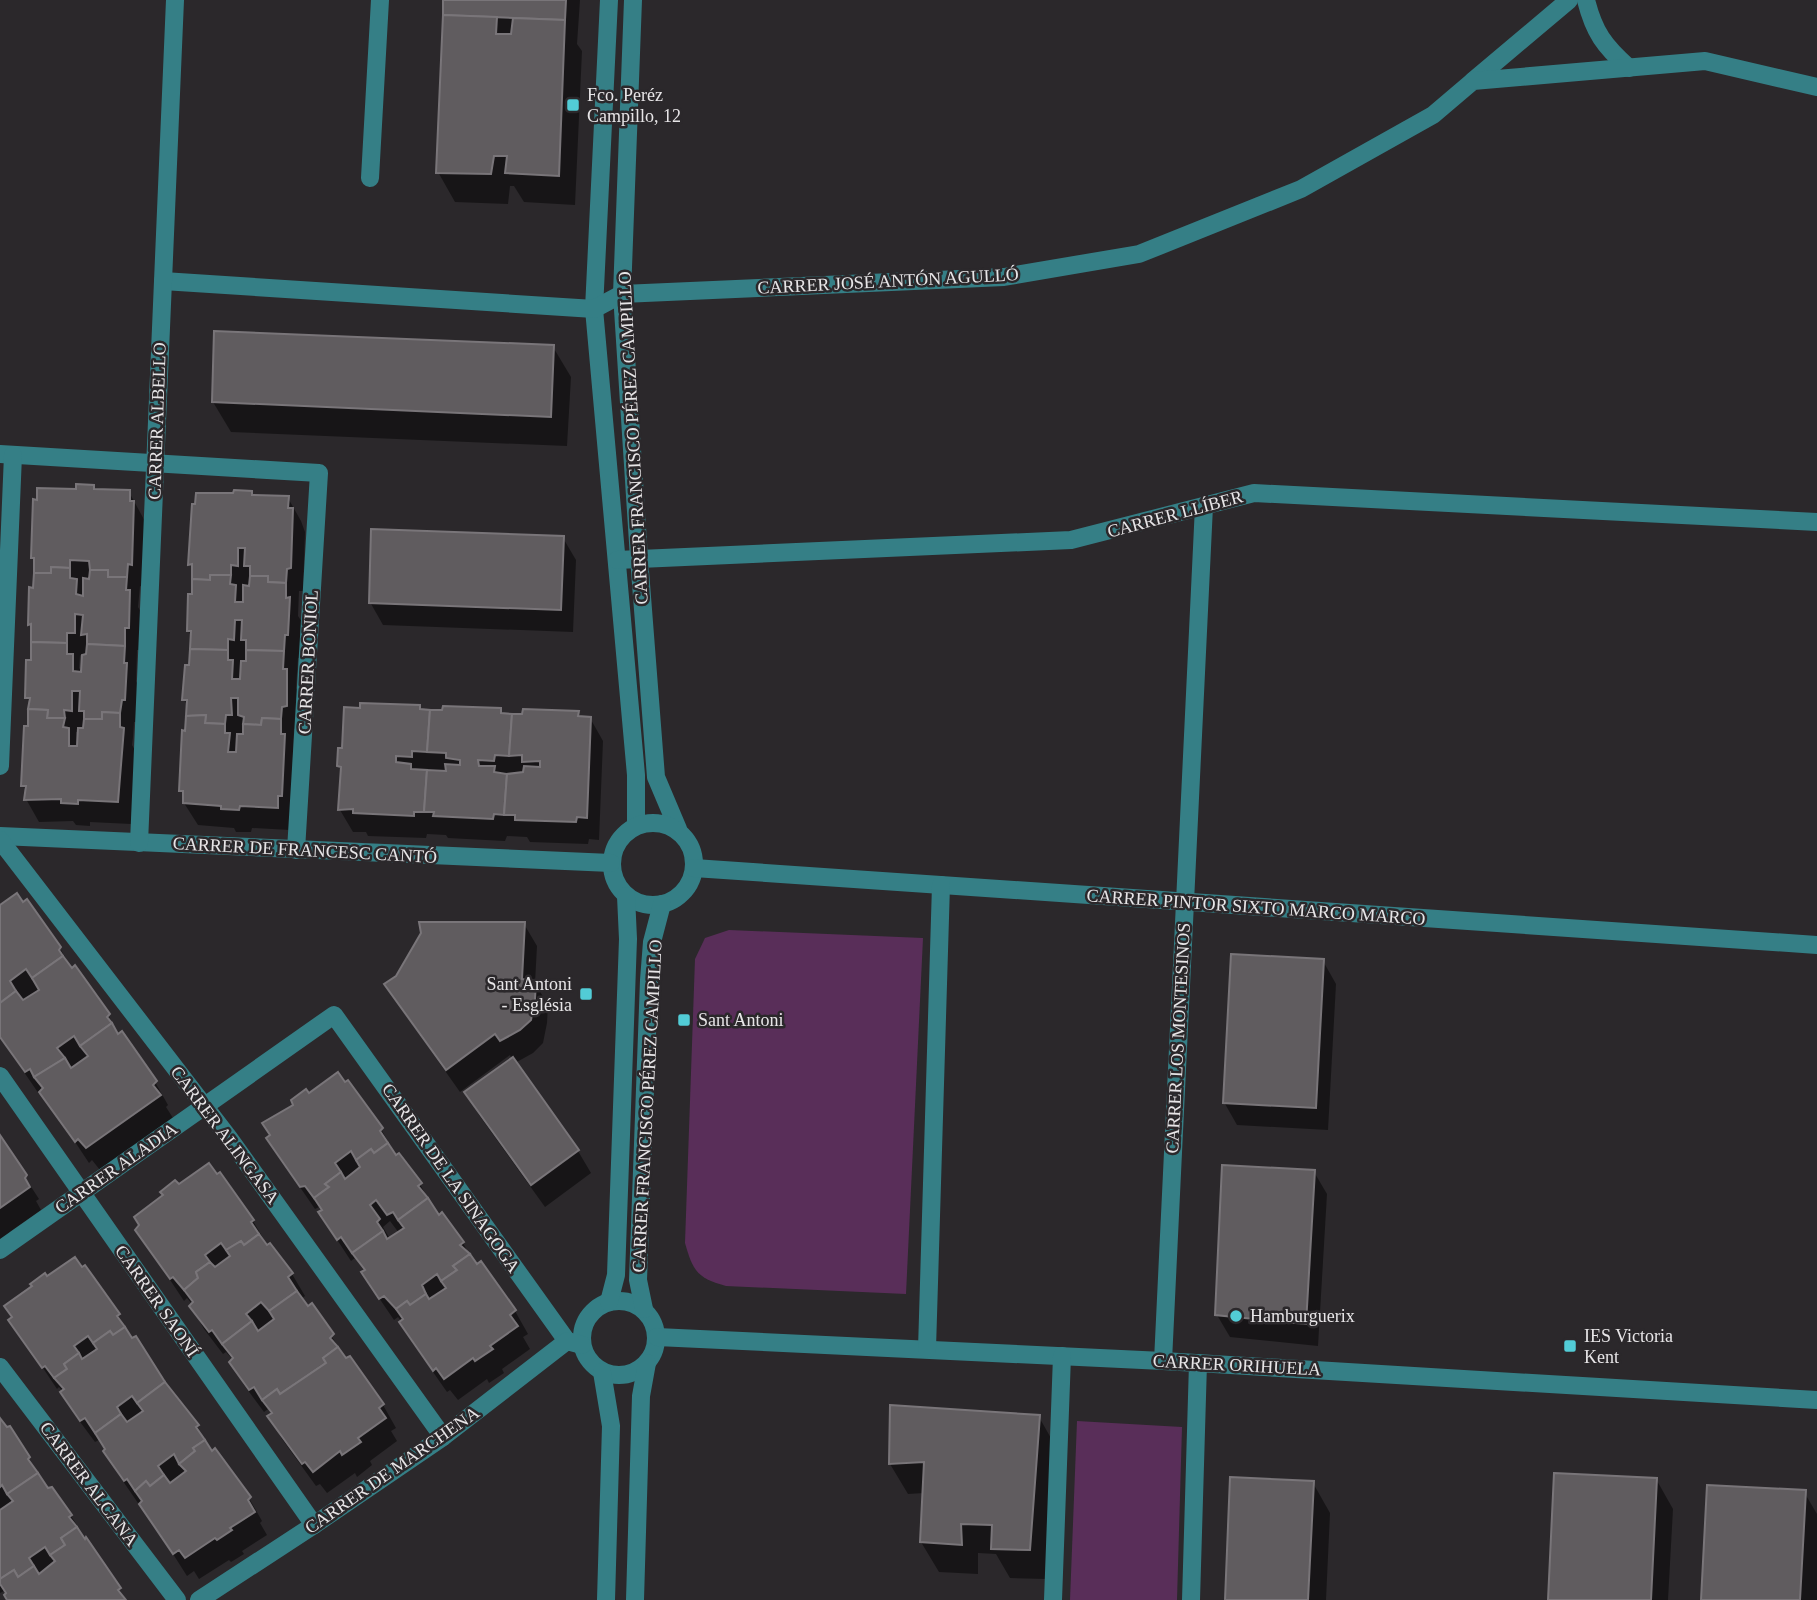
<svg xmlns="http://www.w3.org/2000/svg" width="1817" height="1600" viewBox="0 0 1817 1600" font-family="Georgia,serif">
  <style>
    .green { fill: #592e59 }
    .shadow { fill: #0007; fill-rule: evenodd }
    .building { fill: #605c5f; stroke: #797579; stroke-width: 2 }
    .lines { fill: none; stroke-linecap: round; stroke-linejoin: round }
    .minor { stroke: #357f86; stroke-width: 18 }
    .poi-dot { fill: #52ccd6; stroke: #2b282b; stroke-width: 2.5 }
    .labels { text-anchor: middle; dominant-baseline: central; stroke-width: 5; stroke-linejoin: round; paint-order: stroke }
    .poi-label { font-size: 18px; fill: #e7e5e7; stroke: #2b282b; text-anchor: start }
    .street-label { font-size: 18px; fill: #e7e5e7; stroke: #2b282b }
  </style>
  <rect width="100%" height="100%" fill="#2b282b"/>
  <g class="green">
    <path d="M729,930l194,8 -17,356 -180,-8c-29,-8 -33,-15 -41,-43l10,-284 10,-21z"/>
    <polygon points="1077,1421 1182,1427 1177,1600 1070,1600"/>
  </g>
  <g class="shadow">
    <polygon points="445,0 580,0 577,44 582,51 575,205 524,202 514,186 510,186 508,204 455,202 438,172"/>
    <polygon points="553,347 571,377 567,446 231,432 213,402"/>
    <path d="M93,486l2,5 34,1 18,33 -3,62 -4,-1 -2,21 4,7 -1,36h-4l-1,31 3,6 -2,35h-3l-1,15 -1,8 4,7 -5,72 -41,-2v4l-14,-1 -3,-4 -34,1 -13,-23 1,-6 -4,-7 8,-81 -4,-7 5,-36 1,-31 -4,-7 5,-35 2,-27 -3,-5 45,-66zM80,655h3l-1,18 -3,-5zM76,732h4l-1,16 -3,-5z"/>
    <polygon points="251,492 254,497 288,498 301,521 305,532 303,591 299,591 298,616 302,622 300,658 298,658 296,688 299,693 299,728 294,729 290,830 252,828 251,832 236,832 234,828 198,825 184,803 185,797 181,790 188,707 184,700 190,666 192,637 188,631 194,596 194,571 190,564"/>
    <polygon points="563,538 576,560 573,632 383,625 370,602"/>
    <polygon points="500,710 503,715 578,713 580,718 590,718 603,741 599,840 589,839 588,844 530,842 527,837 507,836 505,841 448,838 446,835 427,834 426,838 368,836 366,832 353,832 340,810 342,772 339,766 421,711"/>
    <polygon points="0,907 60,948 72,970 108,1015 120,1035 155,1082 168,1105 166,1107 173,1118 100,1170 92,1160 89,1163 42,1092 39,1094 0,1037"/>
    <polygon points="524,924 537,946 535,983 548,1005 547,1023 543,1043 533,1053 515,1063 578,1151 591,1173 545,1207 479,1115 466,1093 512,1060 510,1055 460,1092 400,1007 387,984"/>
    <polygon points="1323,961 1336,984 1328,1130 1237,1125 1224,1102"/>
    <path d="M308,1095l73,34 13,23 -1,1 27,31 18,34 4,-3 21,28 13,24 5,-4 34,48 13,23 -5,3 7,12 -28,20 2,4 -15,10 -2,-4 -29,21 -8,-10 -3,2 -33,-47 -12,-23 -4,-5 -4,3 -17,-25 -12,-23 -10,-14 -4,3 -17,-26 -13,-22 1,-1 -3,-5 -4,2 -33,-48 -13,-22zM390,1221l9,12 -9,6 -7,-12z"/>
    <polygon points="0,1139 39,1199 36,1201 41,1210 11,1231 0,1244"/>
    <polygon points="1314,1172 1327,1194 1318,1346 1230,1337 1217,1315"/>
    <polygon points="253,1221 266,1243 264,1244 292,1274 305,1296 301,1299 308,1308 311,1305 347,1360 349,1358 383,1405 396,1428 391,1431 397,1441 370,1461 372,1465 357,1477 355,1473 327,1493 320,1484 316,1486 282,1439 270,1417 272,1415 268,1409 264,1412 244,1385 231,1362 233,1360 226,1352 223,1354 204,1329 191,1306 193,1305 187,1298 184,1301 137,1230"/>
    <polygon points="118,1315 133,1340 174,1399 197,1426 210,1448 249,1498 262,1521 260,1523 267,1535 242,1551 244,1554 231,1562 229,1560 199,1579 194,1571 187,1576 140,1502 138,1503 118,1474 99,1440 95,1442 75,1415 63,1392 59,1387 57,1389 11,1320"/>
    <polygon points="1039,1417 1056,1447 1046,1579 1010,1578 996,1554 978,1553 978,1574 939,1572 921,1542 924,1493 908,1494 890,1464"/>
    <polygon points="0,1418 29,1458 48,1490 51,1489 71,1516 126,1600 9,1600 4,1591 0,1593"/>
    <polygon points="1656,1479 1673,1509 1668,1600 1550,1600"/>
    <polygon points="1313,1483 1330,1513 1326,1600 1226,1600"/>
    <polygon points="1804,1492 1817,1514 1817,1600 1702,1600"/>
  </g>
  <g class="building">
    <polygon points="443,0 566,0 565,20 443,15"/>
    <polygon points="443,15 497,17 496,34 511,34 513,18 565,20 559,176 505,173 507,156 494,156 491,174 436,173"/>
    <polygon points="214,331 554,345 551,417 212,402"/>
    <polygon points="76,484 94,485 94,489 130,490 130,501 134,501 132,565 128,564 127,577 108,577 108,570 90,570 89,561 70,560 70,568 51,567 51,573 34,573 34,558 31,558 33,499 37,500 37,488 76,489"/>
    <polygon points="234,490 252,491 252,495 289,496 288,508 293,508 291,568 287,569 286,583 268,582 268,576 250,576 250,566 244,566 245,548 238,548 238,566 231,565 231,575 210,575 210,580 192,579 192,564 188,565 192,504 195,504 196,493 233,493"/>
    <polygon points="371,529 564,536 561,610 369,603"/>
    <polygon points="51,567 70,568 70,578 77,579 76,594 83,596 83,578 89,579 90,570 108,570 108,577 127,577 126,590 130,590 129,628 125,628 125,646 87,644 87,634 81,635 83,615 75,614 75,633 67,633 67,643 31,642 31,624 28,625 29,587 33,588 34,573 51,573"/>
    <polygon points="210,575 231,575 230,584 236,585 235,602 243,602 243,585 249,586 250,576 268,576 268,582 286,583 286,598 290,597 288,635 285,635 284,651 246,650 246,640 241,640 242,620 235,620 234,640 228,639 228,650 190,649 191,631 187,631 188,594 192,594 192,579 210,580"/>
    <polygon points="31,642 67,643 67,654 73,654 73,671 81,672 82,655 86,654 87,644 125,646 124,663 127,663 125,700 122,700 120,713 102,712 102,719 84,719 84,711 79,711 80,691 72,691 72,711 64,710 65,718 47,718 48,710 28,709 30,698 25,698 26,660 31,660"/>
    <polygon points="190,649 228,650 228,660 233,660 232,679 240,679 241,661 246,661 246,650 284,651 283,669 287,669 287,706 282,707 281,719 262,718 261,725 243,724 244,717 238,715 238,698 231,698 232,715 226,715 225,724 205,723 206,715 186,716 187,700 182,700 185,665 189,665"/>
    <polygon points="360,703 420,705 420,709 430,710 427,752 412,751 412,757 396,756 396,762 411,764 411,769 427,770 424,812 414,812 414,816 353,813 353,809 338,810 341,767 337,766 338,748 342,748 344,707 360,708"/>
    <polygon points="443,706 501,708 501,713 512,714 509,756 495,755 494,761 478,760 479,766 495,766 494,772 507,774 504,815 494,814 493,819 433,816 434,812 424,812 427,770 446,771 445,764 460,765 460,760 446,758 446,753 427,752 430,710 442,710"/>
    <polygon points="28,709 48,710 47,718 65,718 63,727 69,728 69,746 77,746 78,728 83,728 84,719 102,719 102,712 120,713 120,727 124,728 118,802 78,800 78,804 61,803 61,799 24,800 26,786 21,786 24,726 28,726"/>
    <polygon points="523,709 579,711 578,716 591,717 587,818 577,817 576,822 515,820 515,815 504,815 507,774 523,772 524,766 540,767 540,761 522,762 522,755 509,756 512,714 522,714"/>
    <polygon points="206,715 205,723 225,724 225,733 230,733 228,752 236,752 237,734 243,734 243,724 261,725 262,718 281,719 281,734 285,734 282,796 278,796 278,808 240,806 239,810 221,809 221,806 183,803 183,791 179,791 182,730 185,731 186,716"/>
    <polygon points="17,893 23,902 27,899 61,947 59,950 63,956 32,978 26,969 10,981 16,991 0,1003 0,905"/>
    <polygon points="419,922 525,922 522,979 536,981 535,999 531,1020 520,1030 500,1041 495,1034 446,1070 384,984 396,976 421,933"/>
    <polygon points="1231,954 1324,959 1316,1108 1223,1103"/>
    <polygon points="63,956 72,968 75,965 110,1014 107,1017 112,1023 80,1046 74,1036 57,1048 65,1058 34,1077 30,1069 25,1072 0,1037 0,1003 16,991 23,1000 39,990 32,978"/>
    <polygon points="112,1023 118,1034 122,1031 157,1081 153,1085 161,1095 86,1148 78,1139 75,1142 39,1092 43,1088 34,1077 65,1058 71,1068 88,1056 80,1046"/>
    <polygon points="513,1057 579,1150 531,1185 464,1092"/>
    <polygon points="338,1072 345,1082 348,1080 383,1128 380,1131 388,1143 374,1153 371,1149 356,1160 351,1151 335,1163 341,1172 325,1184 329,1187 314,1198 305,1186 300,1187 266,1138 270,1135 262,1123 293,1105 291,1100 306,1089 309,1093"/>
    <polygon points="0,1135 27,1175 25,1178 30,1187 0,1208"/>
    <polygon points="388,1143 396,1155 399,1153 422,1183 418,1186 428,1198 398,1220 393,1212 387,1215 376,1200 370,1205 380,1219 377,1222 383,1231 352,1253 341,1237 337,1240 318,1212 322,1210 314,1198 329,1187 325,1184 341,1172 345,1179 360,1167 356,1160 371,1149 374,1153"/>
    <polygon points="209,1163 217,1174 220,1172 254,1220 251,1222 259,1234 244,1245 241,1241 226,1250 221,1243 205,1255 210,1262 196,1272 198,1278 184,1290 173,1277 170,1279 135,1230 139,1225 134,1217 163,1195 160,1192 175,1180 179,1184"/>
    <polygon points="1222,1165 1315,1170 1306,1324 1215,1315"/>
    <polygon points="428,1198 439,1215 442,1212 464,1242 460,1245 470,1254 453,1266 457,1270 441,1281 437,1274 422,1285 426,1294 410,1305 407,1301 396,1309 384,1296 379,1299 361,1272 365,1270 352,1253 383,1231 387,1239 404,1228 398,1220"/>
    <polygon points="259,1234 267,1245 270,1243 293,1273 288,1277 297,1291 269,1311 261,1302 246,1314 252,1321 222,1344 212,1330 209,1332 189,1306 193,1302 184,1290 198,1278 196,1272 210,1262 215,1267 230,1256 226,1250 241,1241 244,1245"/>
    <polygon points="470,1254 477,1264 481,1261 516,1310 510,1315 518,1326 490,1346 493,1349 475,1361 473,1358 444,1379 436,1368 433,1371 399,1322 403,1319 396,1309 407,1301 410,1305 426,1294 429,1299 446,1288 441,1281 457,1270 453,1266"/>
    <polygon points="75,1257 82,1267 85,1265 120,1314 117,1316 125,1327 113,1335 110,1331 93,1343 88,1336 74,1346 79,1353 64,1364 67,1369 54,1378 45,1366 42,1368 8,1320 12,1317 4,1306 32,1286 30,1284 45,1273 47,1276"/>
    <polygon points="297,1291 308,1306 312,1303 334,1334 330,1338 338,1347 323,1358 326,1363 280,1394 277,1389 262,1400 254,1387 249,1390 229,1362 233,1358 222,1344 252,1321 258,1331 274,1319 269,1311"/>
    <polygon points="125,1327 132,1338 136,1336 165,1382 137,1403 132,1396 117,1407 121,1414 95,1433 85,1418 80,1421 60,1392 64,1389 54,1378 67,1369 64,1364 79,1353 82,1359 97,1349 93,1343 110,1331 113,1335"/>
    <polygon points="338,1347 346,1358 350,1356 384,1404 379,1408 386,1418 358,1438 361,1442 342,1455 340,1451 313,1472 305,1462 302,1464 267,1416 272,1413 262,1400 277,1389 280,1394 326,1363 323,1358"/>
    <polygon points="165,1382 199,1425 196,1427 205,1440 193,1448 195,1451 179,1464 174,1454 158,1466 164,1475 150,1486 146,1481 135,1491 127,1479 124,1481 103,1451 105,1449 95,1433 121,1414 127,1422 143,1411 137,1403"/>
    <polygon points="890,1405 1040,1415 1030,1550 991,1549 992,1525 961,1524 962,1545 920,1542 924,1462 889,1464"/>
    <polygon points="0,1418 7,1427 10,1426 30,1457 28,1459 38,1473 7,1494 2,1485 0,1487"/>
    <polygon points="205,1440 212,1451 215,1448 251,1497 248,1500 255,1512 230,1528 232,1530 217,1540 215,1538 185,1558 179,1550 173,1554 139,1504 142,1501 135,1491 146,1481 150,1486 164,1475 170,1483 186,1471 179,1464 195,1451 193,1448"/>
    <polygon points="38,1473 48,1488 52,1487 72,1515 69,1517 77,1527 61,1538 65,1545 50,1555 45,1547 29,1558 34,1566 18,1577 14,1570 0,1579 0,1510 13,1501 7,1494"/>
    <polygon points="1554,1473 1657,1478 1651,1600 1548,1600"/>
    <polygon points="1230,1477 1314,1481 1308,1600 1225,1600"/>
    <polygon points="1707,1485 1806,1490 1800,1600 1701,1600"/>
    <polygon points="77,1527 85,1539 86,1537 121,1588 118,1590 126,1600 7,1600 4,1595 6,1593 0,1584 0,1579 14,1570 18,1577 34,1566 39,1574 55,1561 50,1555 65,1545 61,1538"/>
  </g>
  <g class="lines">
    <g class="minor">
      <polyline points="609,0 594,309 636,775 636,825"/>
      <polyline points="633,0 622,294 639,558 656,777 678,829"/>
      <path d="M1586,0c8,32 18,46 43,68"/>
      <polyline points="1473,81 1569,0"/>
      <polyline points="370,178 380,0"/>
      <polyline points="163,281 594,309 622,294 1004,277 1139,254 1301,189 1433,115 1473,81 1705,61 1817,87"/>
      <polyline points="0,454 319,473 296,850"/>
      <polyline points="617,560 1071,540 1254,493 1817,522"/>
      <polyline points="0,766 13,455"/>
      <circle cx="653" cy="864" r="41"/>
      <polyline points="0,836 611,863"/>
      <polyline points="0,840 229,1138 443,1437"/>
      <polyline points="139,843 175,0"/>
      <polyline points="694,868 1817,945"/>
      <polyline points="0,1076 314,1525"/>
      <polyline points="0,1250 334,1015 567,1341"/>
      <circle cx="619" cy="1338" r="37"/>
      <polyline points="609,1302 616,1275 628,939 626,896"/>
      <polyline points="644,1309 638,1280 649,980 652,942 662,904"/>
      <polyline points="657,1337 1163,1361 1817,1400"/>
      <polyline points="927,1349 941,885"/>
      <polyline points="1163,1361 1204,506"/>
      <polyline points="0,1367 177,1600"/>
      <polyline points="602,1372 611,1426 606,1600"/>
      <polyline points="199,1600 314,1525 443,1437 567,1341 582,1345"/>
      <polyline points="635,1600 641,1396 647,1363"/>
      <polyline points="1053,1600 1062,1356"/>
      <polyline points="1191,1600 1198,1363"/>
    </g>
  </g>
  <g class="poi-dot">
    <rect x="566" y="98" width="14" height="14" rx="3.5"/>
    <rect x="579" y="987" width="14" height="14" rx="3.5"/>
    <rect x="677" y="1013" width="14" height="14" rx="3.5"/>
    <circle cx="1236" cy="1316" r="7"/>
    <rect x="1563" y="1339" width="14" height="14" rx="3.5"/>
  </g>
  <g class="labels">
    <g class="poi-label">
      <text x="587" y="95">Fco. Peréz<tspan x="587" dy="21">Campillo, 12</tspan></text>
      <text x="572" y="984" text-anchor="end">Sant Antoni<tspan x="572" dy="21">- Església</tspan></text>
      <text x="698" y="1020">Sant Antoni</text>
      <text x="1250" y="1316">Hamburguerix</text>
      <text x="1584" y="1336">IES Victoria<tspan x="1584" dy="21">Kent</tspan></text>
    </g>
    <g class="street-label">
      <text transform="translate(888 281) rotate(-3)">CARRER JOSÉ ANTÓN AGULLÓ</text>
      <text transform="translate(157 421) rotate(-88)">CARRER ALBELLO</text>
      <text transform="translate(633 438) rotate(-93)">CARRER FRANCISCO PÉREZ CAMPILLO</text>
      <text transform="translate(1175 514) rotate(-15)">CARRER LLÍBER</text>
      <text transform="translate(308 662) rotate(-87)">CARRER BONIOL</text>
      <text transform="translate(305 850) rotate(3)">CARRER DE FRANCESC CANTÓ</text>
      <text transform="translate(1256 907) rotate(4)">CARRER PINTOR SIXTO MARCO MARCO</text>
      <text transform="translate(1178 1038) rotate(-87)">CARRER LOS MONTESINOS</text>
      <text transform="translate(647 1106) rotate(-87)">CARRER FRANCISCO PÉREZ CAMPILLO</text>
      <text transform="translate(225 1135) rotate(53)">CARRER ALINGASA</text>
      <text transform="translate(116 1168) rotate(-35)">CARRER ALADIA</text>
      <text transform="translate(451 1178) rotate(55)">CARRER DE LA SINAGOGA</text>
      <text transform="translate(157 1301) rotate(55)">CARRER SAONÍ</text>
      <text transform="translate(1237 1365) rotate(3)">CARRER ORIHUELA</text>
      <text transform="translate(392 1470) rotate(-35)">CARRER DE MARCHENA</text>
      <text transform="translate(89 1484) rotate(53)">CARRER ALCANA</text>
    </g>
  </g>
</svg>
